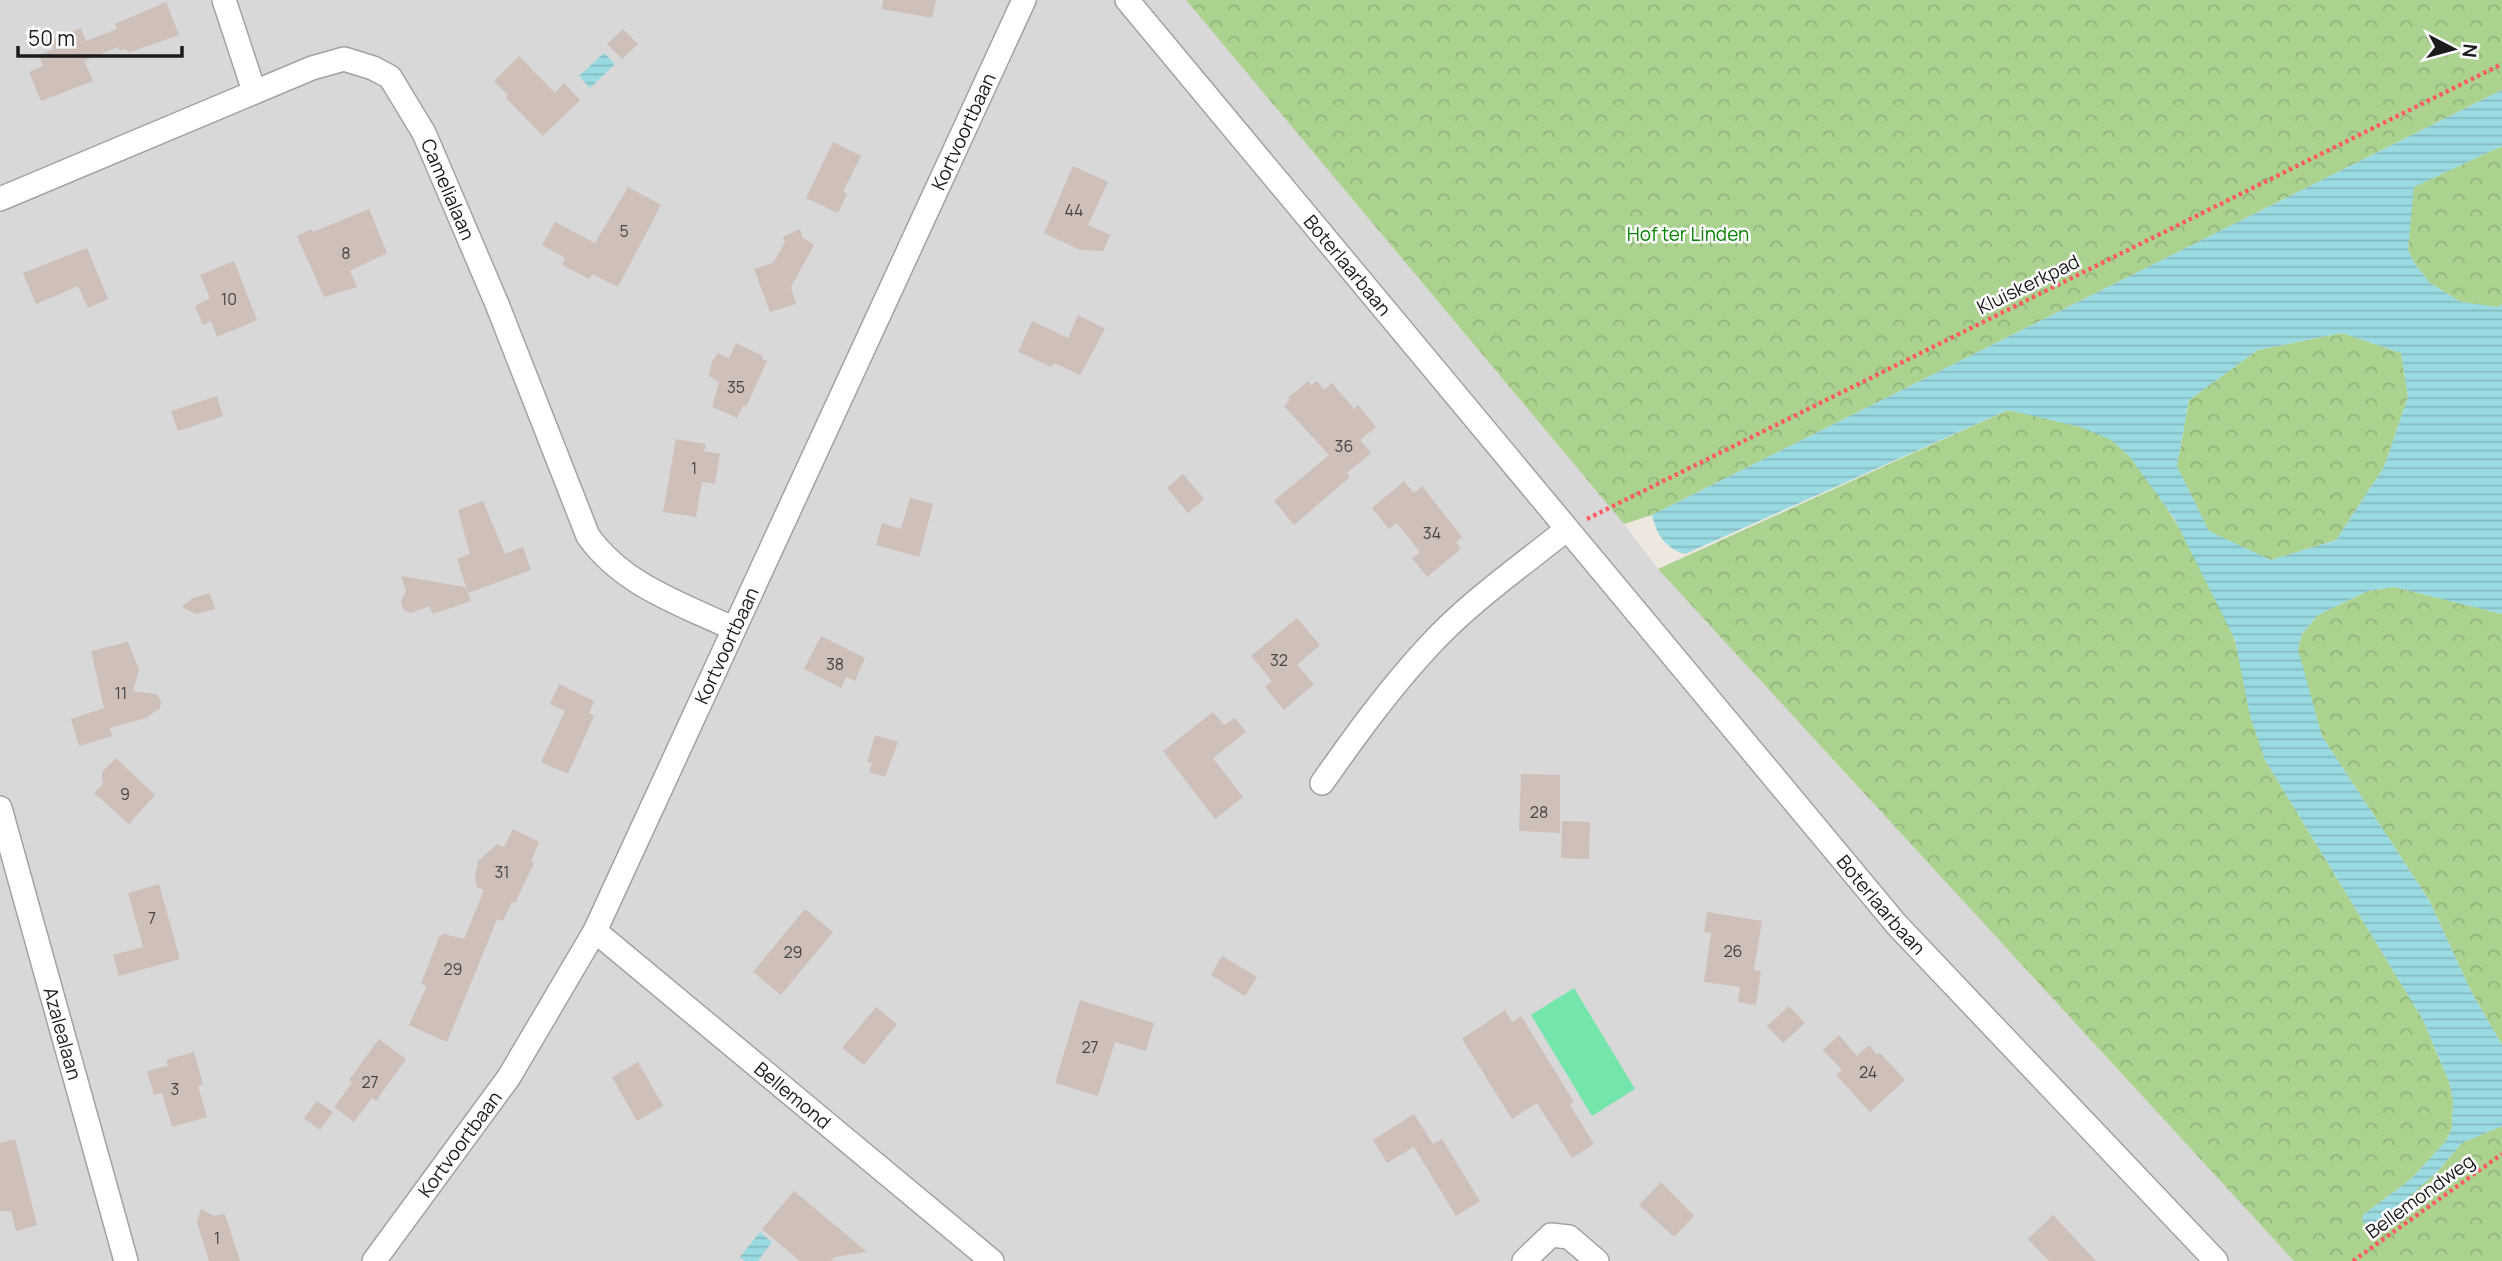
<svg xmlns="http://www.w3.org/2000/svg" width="2502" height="1261" viewBox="0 0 2502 1261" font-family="Manrope,sans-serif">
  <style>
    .residential { fill: #d9d8d8 }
    .forest { fill: url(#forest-crowns) }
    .pitch { fill: #74e6ac }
    .water { fill: url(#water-rules); fill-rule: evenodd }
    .building { fill: #cebfb8 }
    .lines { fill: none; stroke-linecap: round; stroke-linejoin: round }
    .minor-casing { stroke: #a2a2a2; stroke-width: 26 }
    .path { stroke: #ff5f63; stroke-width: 4.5; stroke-dasharray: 3.5 3.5; stroke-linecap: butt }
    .minor { stroke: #fff; stroke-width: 23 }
    .labels { text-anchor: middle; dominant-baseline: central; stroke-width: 5; stroke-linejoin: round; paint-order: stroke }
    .number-label { font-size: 16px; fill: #484442 }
    .street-label { font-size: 19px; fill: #1b1b1b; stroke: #fff }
    .park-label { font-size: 19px; fill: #068200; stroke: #fff }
  </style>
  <defs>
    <pattern id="forest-crowns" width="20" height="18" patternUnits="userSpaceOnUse" patternTransform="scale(1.75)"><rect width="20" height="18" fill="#abd28f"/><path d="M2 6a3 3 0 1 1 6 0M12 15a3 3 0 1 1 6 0" fill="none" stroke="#93b47b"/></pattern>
    <pattern id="water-rules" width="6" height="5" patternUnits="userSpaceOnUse" patternTransform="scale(1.75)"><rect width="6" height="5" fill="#9adae1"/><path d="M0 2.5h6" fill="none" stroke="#84bac0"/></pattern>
  </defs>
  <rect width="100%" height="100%" fill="#eee7df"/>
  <polygon class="residential" points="0,0 1186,0 1624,524 1658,569 2294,1261 0,1261"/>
  <g class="forest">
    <polygon points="1186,0 2502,0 2502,90 1652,515 1624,524"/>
    <polygon points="2502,146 2502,304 2498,308 2461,302 2430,283 2415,264 2408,250 2413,187"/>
    <polygon points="2342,333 2401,353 2408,397 2384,467 2336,540 2271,560 2209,532 2177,466 2189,400 2258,350"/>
    <path d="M2008,410c33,8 73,12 103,29 34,20 114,163 124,203 11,39 17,79 30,118l158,260 26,62 4,19 -1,27 -6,13 -35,38 -48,36 74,-43 25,-29 40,-17v135h-208l-636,-692z"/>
    <polygon points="2394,587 2502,614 2502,1045 2471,991 2429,900 2322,736 2302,671 2298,649 2302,634 2318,615 2368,591"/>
  </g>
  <polygon class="pitch" points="1574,988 1635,1089 1592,1116 1531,1015"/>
  <g class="water">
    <polygon points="604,53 615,64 590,88 579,76"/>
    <path d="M2502,90v56l-88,41 -6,63 7,14 15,19 31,19 37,5 4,-3v310l-108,-27 -26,4 -50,24 -16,19 -4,15 24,87 107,164 42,91 31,54v81l-40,17 -25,29 -53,47 -14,6 -8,-3 1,-7 48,-36 35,-38 6,-13 1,-27 -4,-19 -26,-62 -158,-260 -15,-44 -15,-76 -61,-122 -45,-62 -18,-16 -31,-13 -72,-17 -323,144c-20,-6 -28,-19 -33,-39zM2342,333l59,20 7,44 -24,70 -48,73 -65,20 -62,-29 -32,-65 12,-66 69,-50z"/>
    <polygon points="760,1232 772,1242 758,1261 745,1261 740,1257"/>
  </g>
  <g class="building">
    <polygon points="883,0 936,0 932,18 882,9"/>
    <polygon points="166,2 179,35 128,53 126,49 120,51 118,47 84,61 93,81 41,101 29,72 43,66 39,55 54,49 50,41 81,28 86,41 117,29 115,24"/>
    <polygon points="623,29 638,44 622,59 607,44"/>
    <polygon points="519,56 555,93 564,83 580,100 543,136 506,98 508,95 494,81"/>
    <polygon points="833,142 861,156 843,192 847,194 838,213 806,198"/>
    <polygon points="1073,166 1108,182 1088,225 1110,235 1103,251 1080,250 1044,233"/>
    <polygon points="628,187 661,205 618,287 592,274 589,279 562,265 565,258 542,245 555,222 595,243"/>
    <polygon points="369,209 387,253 350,271 357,287 324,297 297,236 312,229 313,232"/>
    <polygon points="800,229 802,237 814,245 791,287 796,304 770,312 754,269 773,263 785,242 783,237"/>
    <polygon points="87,248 108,299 88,308 78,286 36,304 23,273"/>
    <polygon points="234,261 257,320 217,337 211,321 203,325 195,306 210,298 200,275"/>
    <polygon points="1078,315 1105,329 1080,375 1054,363 1052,367 1018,352 1032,321 1068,338"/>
    <polygon points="736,343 763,356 762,359 767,361 746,407 743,406 737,418 712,407 719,382 709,376 712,361 718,353 729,358"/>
    <polygon points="1308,381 1311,385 1317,381 1324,390 1332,383 1354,409 1358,405 1376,427 1360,440 1371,453 1347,473 1350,477 1294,525 1274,501 1329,455 1284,406 1290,400 1288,398"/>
    <polygon points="217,396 223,416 178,431 171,411"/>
    <polygon points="676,439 706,444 704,451 720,454 715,484 702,482 696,517 663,512"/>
    <polygon points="1183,474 1204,499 1188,513 1167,488"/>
    <polygon points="1404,481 1414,493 1422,486 1462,537 1456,542 1461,549 1427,577 1412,558 1420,552 1397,523 1389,529 1372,508"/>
    <polygon points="910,498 933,504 919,557 876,545 882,523 901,529"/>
    <polygon points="483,501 505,554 523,547 531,570 468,593 457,559 470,554 458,510"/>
    <polygon points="401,576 465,587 471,601 433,614 429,606 412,613 404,611 401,601 406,591"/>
    <polygon points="210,593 215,609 196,614 182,607 193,598"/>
    <polygon points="1297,618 1320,645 1297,665 1314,684 1284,710 1265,687 1272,681 1251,656"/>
    <polygon points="821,636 865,658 855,681 846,677 841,688 804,669"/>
    <polygon points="128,642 139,670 133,691 156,694 161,701 160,708 146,718 110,728 112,736 79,746 71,719 104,708 91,651"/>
    <polygon points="559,684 594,701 589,713 594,716 568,774 541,762 565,711 550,704"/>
    <polygon points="1213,712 1224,725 1235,718 1246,732 1213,758 1243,797 1215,819 1163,751"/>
    <polygon points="875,735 898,742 885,777 869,772 872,763 867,762"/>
    <polygon points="116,758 155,795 129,824 94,793 103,784 102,772"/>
    <polygon points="1521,774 1560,775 1560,833 1519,831"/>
    <polygon points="1562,821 1590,822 1589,859 1561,858"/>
    <polygon points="513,829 539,842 531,861 534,863 515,903 512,902 503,921 497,919 447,1042 409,1025 427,986 421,984 439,937 444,934 464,939 484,890 477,887 475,877 478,861 497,844 504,847"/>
    <polygon points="159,884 180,959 119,976 113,955 143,947 128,893"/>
    <polygon points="805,909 833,932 781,995 753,972"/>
    <polygon points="1707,912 1762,921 1754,970 1761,971 1756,1005 1738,1002 1740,987 1704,982 1711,933 1704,932"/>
    <polygon points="1222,956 1257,977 1245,996 1211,975"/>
    <polygon points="1080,1000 1154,1023 1146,1051 1115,1042 1098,1096 1055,1083"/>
    <polygon points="1789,1006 1805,1023 1783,1043 1767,1026"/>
    <polygon points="876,1007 897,1024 864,1065 842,1048"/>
    <polygon points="1505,1010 1512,1022 1521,1016 1574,1102 1570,1105 1594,1144 1572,1158 1537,1103 1512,1119 1462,1039"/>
    <polygon points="1839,1035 1857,1056 1869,1045 1877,1055 1880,1053 1905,1080 1870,1112 1836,1075 1842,1070 1823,1050"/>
    <polygon points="379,1039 406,1059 376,1101 372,1098 354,1122 334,1107 352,1083 349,1080"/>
    <polygon points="194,1052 203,1084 198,1086 207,1117 172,1127 162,1093 154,1095 147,1071 168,1066 166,1060"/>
    <polygon points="638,1062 663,1106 637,1121 612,1077"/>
    <polygon points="317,1101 333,1112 320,1130 304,1118"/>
    <polygon points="1414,1114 1433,1144 1442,1139 1480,1201 1456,1216 1414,1147 1387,1163 1373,1140"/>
    <polygon points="15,1139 37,1225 16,1231 11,1211 0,1211 0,1143"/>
    <polygon points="1661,1182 1694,1216 1674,1237 1639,1205"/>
    <polygon points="794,1191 867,1252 835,1257 831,1261 800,1261 762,1229"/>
    <polygon points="201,1209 214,1216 225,1214 240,1261 209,1261 197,1222"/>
    <polygon points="2053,1215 2096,1261 2049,1261 2028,1239"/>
  </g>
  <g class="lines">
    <g class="minor-casing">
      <g id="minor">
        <polyline points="224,0 254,91"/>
        <path id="s1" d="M1127,0l770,925 319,336"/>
        <path id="s2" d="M0,199l312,-131 32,-9 29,9 17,9 34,56 73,171 91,232c35,49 91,67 144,92"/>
        <path d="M1322,783c33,-47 67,-94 106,-136 41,-45 92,-80 139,-118"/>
        <path id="s3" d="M0,808l126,453"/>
        <path id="s4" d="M595,931l397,330"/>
        <path id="s5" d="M374,1261l135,-184 86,-146 429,-931"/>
        <polyline points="1524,1261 1551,1235 1569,1237 1597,1261"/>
      </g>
    </g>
    <g class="path">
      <polyline points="1587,519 2502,64"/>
      <polyline points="2353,1261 2502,1154"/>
    </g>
    <use href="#minor" class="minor"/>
  </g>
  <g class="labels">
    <g class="number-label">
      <text x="1074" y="210">44</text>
      <text x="624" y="231">5</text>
      <text x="346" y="253">8</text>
      <text x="229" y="299">10</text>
      <text x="736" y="387">35</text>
      <text x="1344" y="446">36</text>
      <text x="694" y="468">1</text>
      <text x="1432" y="533">34</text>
      <text x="1279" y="660">32</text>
      <text x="835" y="664">38</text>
      <text x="121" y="693">11</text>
      <text x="125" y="794">9</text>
      <text x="1539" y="812">28</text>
      <text x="502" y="872">31</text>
      <text x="152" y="918">7</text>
      <text x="1733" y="951">26</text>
      <text x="793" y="952">29</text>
      <text x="453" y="969">29</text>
      <text x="1090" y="1047">27</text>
      <text x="1868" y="1072">24</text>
      <text x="370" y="1082">27</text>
      <text x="175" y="1089">3</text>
      <text x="217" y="1238">1</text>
    </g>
    <g class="street-label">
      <text stroke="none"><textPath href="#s5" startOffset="1278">Kortvoortbaan</textPath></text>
      <text stroke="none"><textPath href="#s2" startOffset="548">Camelialaan</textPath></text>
      <text stroke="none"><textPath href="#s1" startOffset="345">Boterlaarbaan</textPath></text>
      <text transform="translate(2028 284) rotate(-26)">Kluiskerkpad</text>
      <text stroke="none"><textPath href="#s5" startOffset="712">Kortvoortbaan</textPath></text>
      <text stroke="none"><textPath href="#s1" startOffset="1178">Boterlaarbaan</textPath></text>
      <text stroke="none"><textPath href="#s3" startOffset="234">Azalealaan</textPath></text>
      <text stroke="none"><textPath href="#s4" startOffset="257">Bellemond</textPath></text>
      <text stroke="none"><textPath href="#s5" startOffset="145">Kortvoortbaan</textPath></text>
      <text transform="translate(2420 1196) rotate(-36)">Bellemondweg</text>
    </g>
    <g class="park-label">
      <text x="1688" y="234">Hof ter Linden</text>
    </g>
  </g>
  <g transform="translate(2453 49) rotate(96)" stroke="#ffffff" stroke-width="5" paint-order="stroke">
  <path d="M0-5L12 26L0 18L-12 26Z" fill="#1b1b1b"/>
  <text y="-10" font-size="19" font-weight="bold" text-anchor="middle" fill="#1b1b1b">N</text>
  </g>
  <path d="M18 46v10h164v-10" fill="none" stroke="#1b1b1b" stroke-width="3.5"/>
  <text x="28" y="46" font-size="21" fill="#1b1b1b" stroke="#ffffff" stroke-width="5" paint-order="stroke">50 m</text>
</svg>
